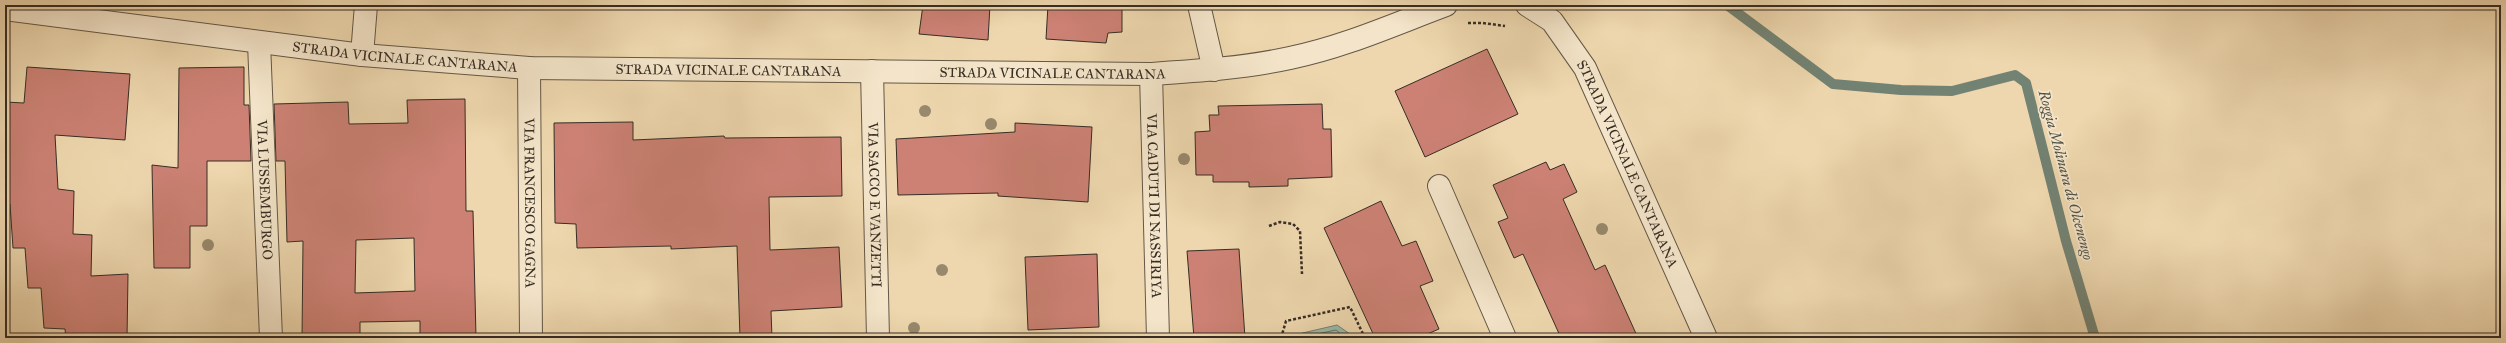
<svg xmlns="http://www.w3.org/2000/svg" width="2506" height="343" viewBox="0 0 2506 343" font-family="'IM FELL Great Primer',serif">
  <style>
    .water { fill: #9abaa7; stroke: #728273 }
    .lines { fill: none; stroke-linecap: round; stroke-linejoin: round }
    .shore { stroke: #687466; stroke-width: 1 }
    .stream { stroke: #728273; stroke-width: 10 }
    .building { fill: #cc8174; stroke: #362d24; fill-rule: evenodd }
    .minor-casing { stroke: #645846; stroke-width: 24 }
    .path { stroke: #362d24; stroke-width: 2.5; stroke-dasharray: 3 2; stroke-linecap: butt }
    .minor { stroke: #f4e5ca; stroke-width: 22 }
    .tree { fill: #98896d }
    .labels { text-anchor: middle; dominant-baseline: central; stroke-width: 3.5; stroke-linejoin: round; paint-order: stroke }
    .street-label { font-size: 14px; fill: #362d24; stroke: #f4e5ca }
    .water-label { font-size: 15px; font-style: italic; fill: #4f5045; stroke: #f4e5ca }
  </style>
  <rect width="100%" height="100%" fill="#eed7ae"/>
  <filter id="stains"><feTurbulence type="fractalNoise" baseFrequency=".005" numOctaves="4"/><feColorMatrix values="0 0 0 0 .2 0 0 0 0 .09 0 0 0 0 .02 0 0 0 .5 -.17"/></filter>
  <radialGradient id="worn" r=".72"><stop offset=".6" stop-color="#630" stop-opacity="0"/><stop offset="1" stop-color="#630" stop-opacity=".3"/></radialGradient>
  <polygon class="water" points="1337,325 1350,334 1350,338 1294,338 1294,335"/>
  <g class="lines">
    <polyline class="shore" points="1298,338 1336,330 1346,338"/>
    <polyline class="stream" points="1727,5 1833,84 1901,90 1952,91 2015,75 2026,83 2066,241 2095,338"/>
  </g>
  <g class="building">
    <polygon points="923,5 990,5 988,40 919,34"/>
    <polygon points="1048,5 1122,5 1122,32 1108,33 1106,43 1046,39"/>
    <polygon points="1487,49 1518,114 1425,157 1395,91"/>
    <polygon points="27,67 130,74 125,140 55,135 58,189 74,191 73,234 92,235 91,276 128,274 127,338 66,338 65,329 44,328 41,288 28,288 25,248 13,248 10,204 5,204 5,102 24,103"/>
    <polygon points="244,67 244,105 249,105 251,161 207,161 207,226 190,226 190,268 154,268 152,165 178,168 179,68"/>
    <path d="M465,99l1,112h7l3,127h-56v-17l-60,1v16h-58l1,-97 -16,1 -2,-81h-9l-2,-57 74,-2 1,22 59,-1 -1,-23zM414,238l1,53 -60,2 1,-53z"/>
    <polygon points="1322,104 1323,129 1331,129 1332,177 1288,179 1288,186 1249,187 1249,182 1213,182 1213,175 1196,175 1195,132 1210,131 1209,115 1219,115 1218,106"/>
    <polygon points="633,122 633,140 724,136 725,138 841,137 842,196 769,197 770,250 839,247 842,307 771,311 772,338 740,338 737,246 671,249 671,246 577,248 576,224 555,223 554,123"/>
    <polygon points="1015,123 1092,127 1088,202 998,196 998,193 898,195 896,139 1015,132"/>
    <polygon points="1546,162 1550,170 1564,164 1577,192 1563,199 1595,270 1605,265 1638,338 1561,338 1523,254 1514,258 1498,222 1508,218 1493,185"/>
    <polygon points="1381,201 1402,246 1416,241 1433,281 1420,286 1439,329 1418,338 1375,338 1324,228"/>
    <polygon points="1239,249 1245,338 1194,338 1187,251"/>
    <polygon points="1097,254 1099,327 1028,330 1025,257"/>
  </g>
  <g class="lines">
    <g class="minor-casing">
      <g id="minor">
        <polyline points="1199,5 1214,70"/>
        <path id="s1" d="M1527,5l25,16 33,47 121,270"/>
        <path id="s2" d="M5,9l357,46 167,13 622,6c46,-3 93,-6 139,-16 54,-11 105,-34 156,-53"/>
        <path id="s3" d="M259,43l12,295"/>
        <polyline points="362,55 366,5"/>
        <path id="s4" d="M529,68l2,270"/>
        <path id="s5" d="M872,71l6,267"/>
        <path id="s6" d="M1151,74l7,264"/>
        <polyline points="1439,186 1505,338"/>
      </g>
    </g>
    <g class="path">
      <polyline points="1468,23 1483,23 1505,26"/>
      <polyline points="1269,226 1280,222 1293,224 1300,231 1302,274"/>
      <polyline points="1281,338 1286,321 1350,307 1365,338"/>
    </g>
    <use href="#minor" class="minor"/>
  </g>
  <g class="tree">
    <circle cx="925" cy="111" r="6"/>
    <circle cx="991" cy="124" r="6"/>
    <circle cx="1184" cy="159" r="6"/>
    <circle cx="1602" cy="229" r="6"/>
    <circle cx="208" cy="245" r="6"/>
    <circle cx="942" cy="270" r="6"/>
    <circle cx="914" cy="328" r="6"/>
  </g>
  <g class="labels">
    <g class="street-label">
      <text stroke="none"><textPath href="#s2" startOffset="403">STRADA VICINALE CANTARANA</textPath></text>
      <text stroke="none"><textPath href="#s2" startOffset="727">STRADA VICINALE CANTARANA</textPath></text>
      <text stroke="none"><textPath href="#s2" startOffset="1051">STRADA VICINALE CANTARANA</textPath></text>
      <text stroke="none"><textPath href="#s1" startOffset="192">STRADA VICINALE CANTARANA</textPath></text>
      <text stroke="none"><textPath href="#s3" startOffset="147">VIA LUSSEMBURGO</textPath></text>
      <text stroke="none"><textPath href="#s4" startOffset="135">VIA FRANCESCO GAGNA</textPath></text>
      <text stroke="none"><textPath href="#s5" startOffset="134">VIA SACCO E VANZETTI</textPath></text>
      <text stroke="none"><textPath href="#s6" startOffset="132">VIA CADUTI DI NASSIRIYA</textPath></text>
    </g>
    <g class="water-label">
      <text transform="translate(2066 175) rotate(75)">Roggia Molinara di Olcenengo</text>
    </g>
  </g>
  <rect width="2506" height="343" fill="none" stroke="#eed7ae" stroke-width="20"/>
  <rect x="6" y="6" width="2494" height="331" fill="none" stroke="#362d24" stroke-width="2"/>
  <rect x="10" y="10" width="2486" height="323" fill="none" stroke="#362d24"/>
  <rect width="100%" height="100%" filter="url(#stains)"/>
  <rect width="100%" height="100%" fill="url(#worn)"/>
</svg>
